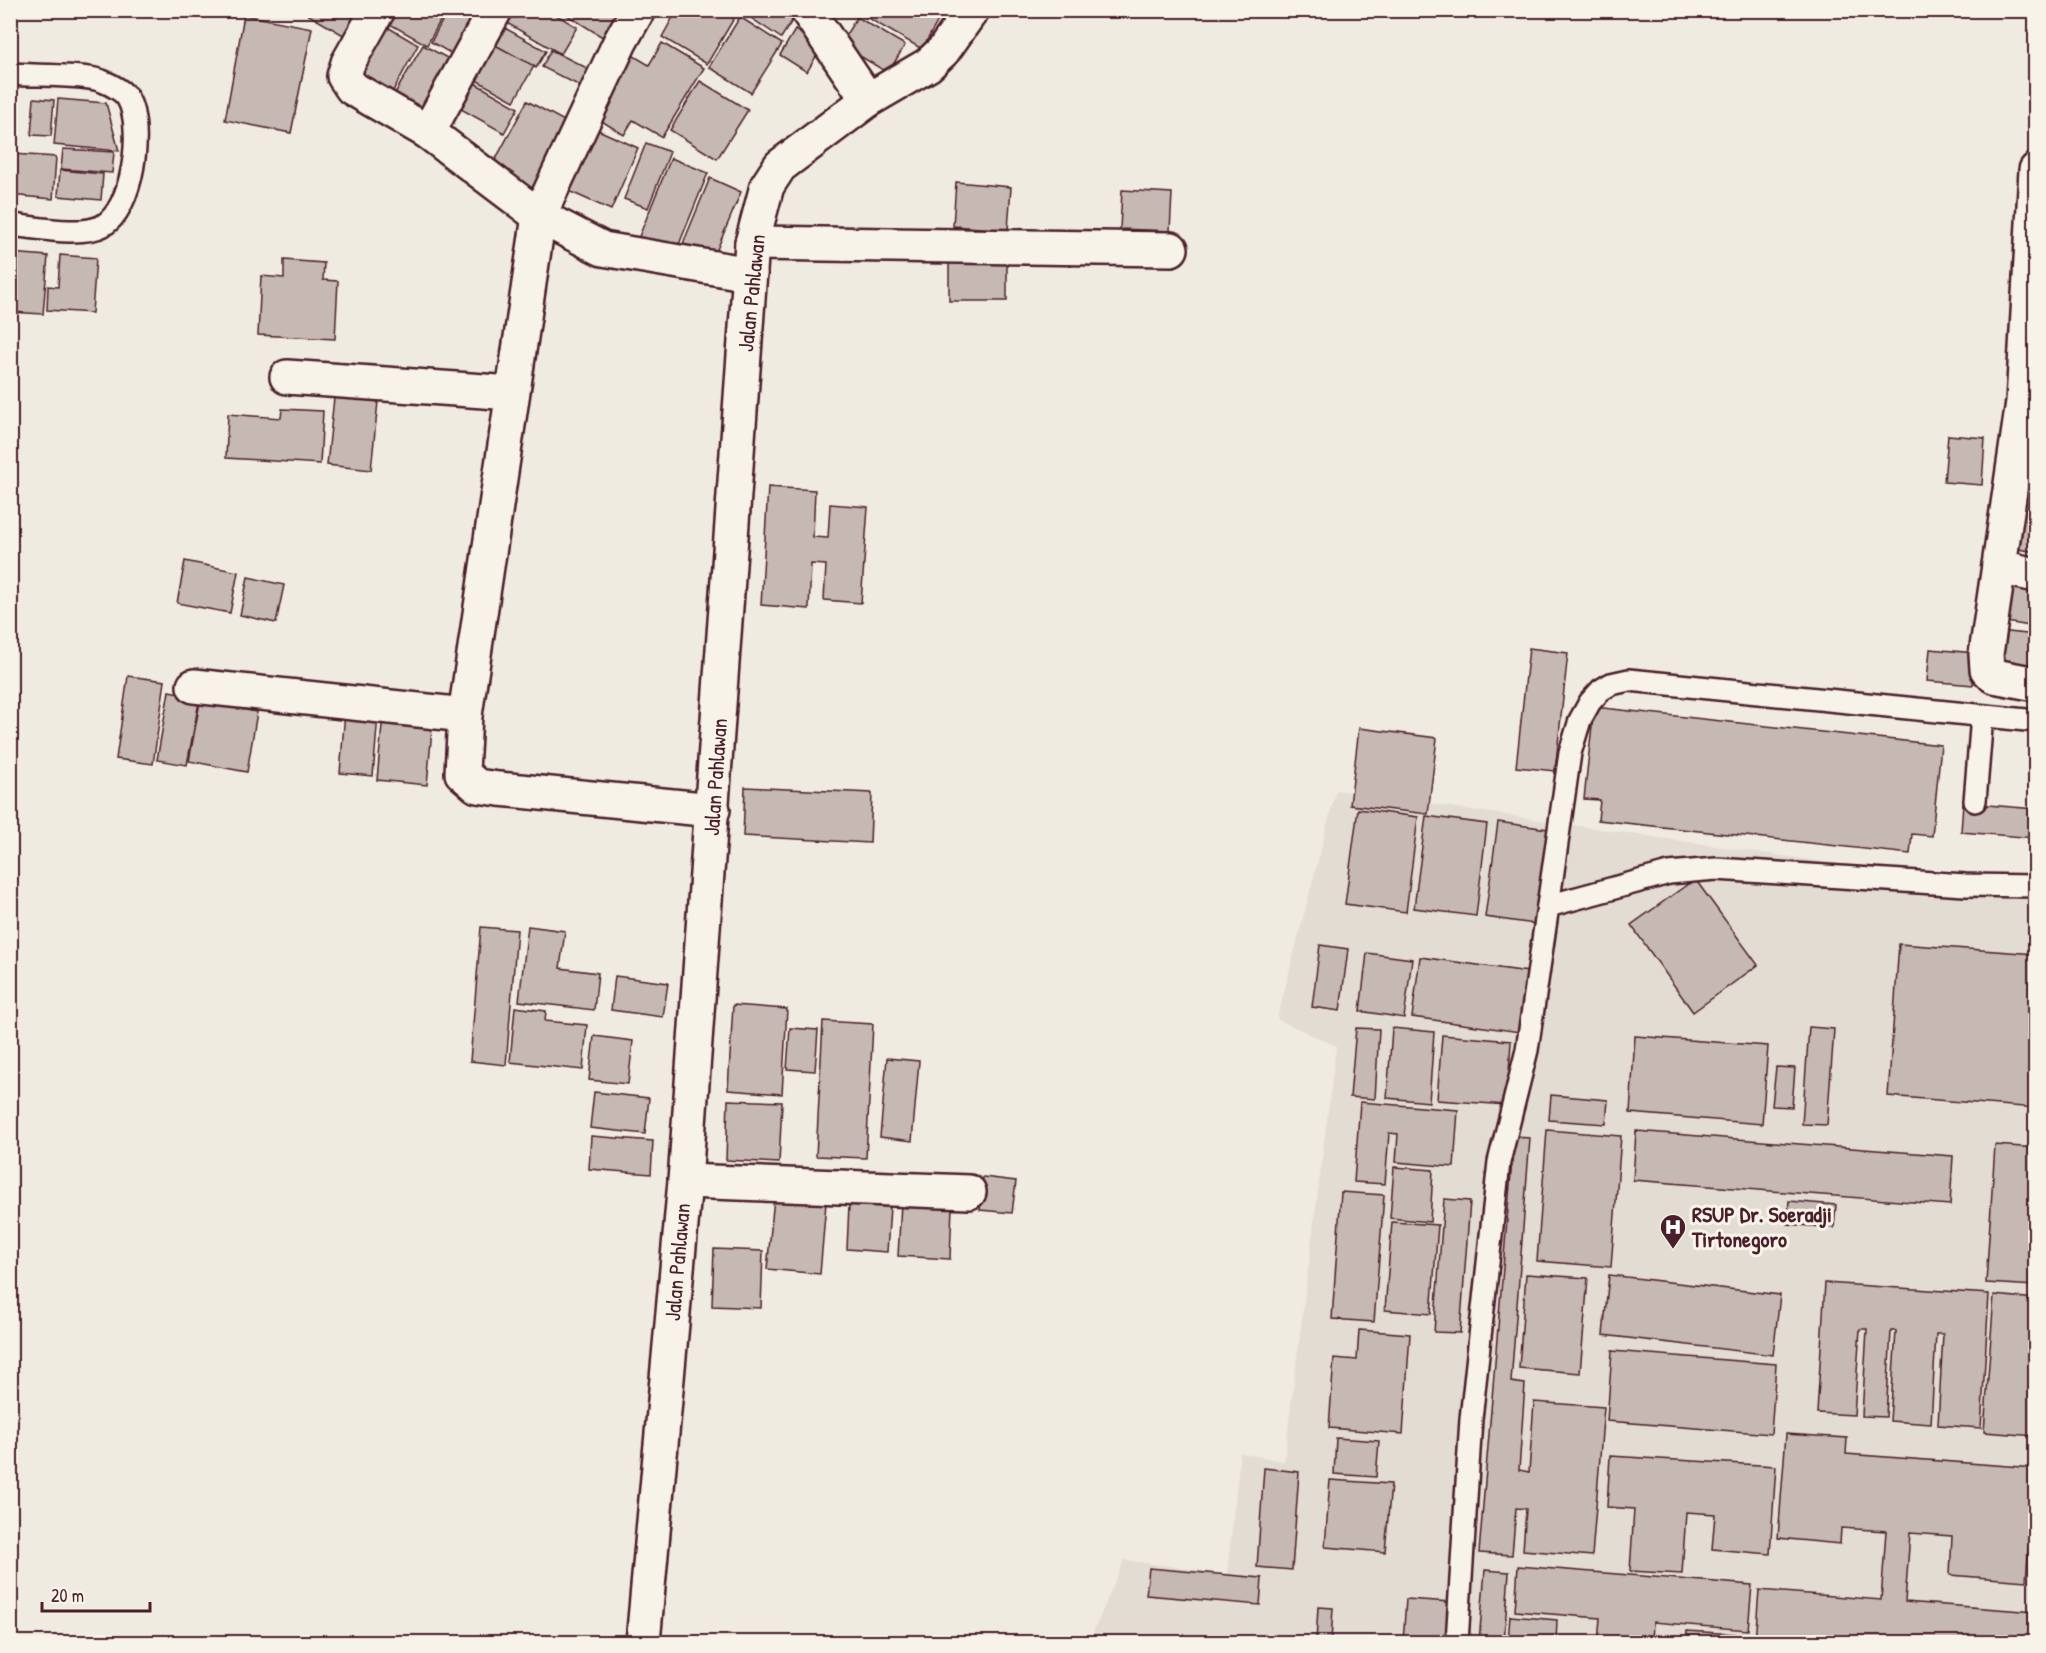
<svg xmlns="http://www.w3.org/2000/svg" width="2046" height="1653" viewBox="0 0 2046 1653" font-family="'Patrick Hand',sans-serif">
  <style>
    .built { fill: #e3dcd2 }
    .building { fill: #c6b8b3; stroke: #4a1f2b; stroke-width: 1.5 }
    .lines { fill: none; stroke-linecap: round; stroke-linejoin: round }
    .lane-casing { stroke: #4a1f2b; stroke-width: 26 }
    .street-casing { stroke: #4a1f2b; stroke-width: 38 }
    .lane { stroke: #f7f3e8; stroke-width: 21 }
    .street { stroke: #f7f3e8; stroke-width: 33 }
    .labels { text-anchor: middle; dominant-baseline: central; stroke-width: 6; stroke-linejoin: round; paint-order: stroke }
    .street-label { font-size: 22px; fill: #4a1f2b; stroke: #f7f3e8 }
    .poi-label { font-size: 22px; font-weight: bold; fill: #4a1f2b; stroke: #f7f3e8; text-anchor: start }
  </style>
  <rect width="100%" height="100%" fill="#f0ebe0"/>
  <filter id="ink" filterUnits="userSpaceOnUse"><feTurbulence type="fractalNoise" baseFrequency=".0167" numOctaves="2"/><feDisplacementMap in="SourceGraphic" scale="12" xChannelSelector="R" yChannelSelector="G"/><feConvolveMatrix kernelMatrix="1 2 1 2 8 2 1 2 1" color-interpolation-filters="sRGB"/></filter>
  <g filter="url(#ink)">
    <polygon class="built" points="1336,790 2035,893 2035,1642 1089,1642 1124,1560 1227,1574 1240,1453 1284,1461 1336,1046 1277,1019"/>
    <g class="building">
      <polygon points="300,10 359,10 345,36"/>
      <polygon points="386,10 446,10 427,45 381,19"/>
      <polygon points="448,10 464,10 480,19 459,58 431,42"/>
      <polygon points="502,10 548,10 577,27 561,54 498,18"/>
      <polygon points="559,10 615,10 627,18 612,43"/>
      <polygon points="677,10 739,10 707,64 662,37"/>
      <polygon points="748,10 799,10 781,38 745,14"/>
      <polygon points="863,10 944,10 922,49 861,14"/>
      <polygon points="244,15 312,28 291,133 225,120"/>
      <polygon points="740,17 782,44 751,93 709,67"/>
      <polygon points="857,17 905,45 888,73 840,44"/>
      <polygon points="379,22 418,45 388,100 357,82 364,68 355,64"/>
      <polygon points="494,22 546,51 536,68 484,39"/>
      <polygon points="795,30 822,46 807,72 780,55"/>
      <polygon points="484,39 534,66 514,101 465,74"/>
      <polygon points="662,43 704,68 662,137 633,120 624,135 592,115 629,53 649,65"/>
      <polygon points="423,45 451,60 422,111 394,95"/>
      <polygon points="551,50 595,72 586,89 542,67"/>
      <polygon points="466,78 518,108 504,133 452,104"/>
      <polygon points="700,81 748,110 717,159 670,130"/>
      <polygon points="34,98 54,100 51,136 31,135"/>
      <polygon points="58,99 106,103 119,151 54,145"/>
      <polygon points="527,101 570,124 534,192 491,168"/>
      <polygon points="587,125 638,148 611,210 560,187"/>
      <polygon points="646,143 670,152 648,208 624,199"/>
      <polygon points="63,149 114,152 112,173 61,169"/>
      <polygon points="13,154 56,157 53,199 10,195"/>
      <polygon points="671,158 708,173 675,254 638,239"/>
      <polygon points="60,170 103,174 101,200 58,196"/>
      <polygon points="710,178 741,192 713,259 682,246"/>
      <polygon points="956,182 1011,187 1008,230 953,226"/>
      <polygon points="1122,190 1172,193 1170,231 1120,229"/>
      <polygon points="10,253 48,256 43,314 10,312"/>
      <polygon points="60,255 96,258 92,313 47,310 48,286 58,287"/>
      <rect x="949" y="256" width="58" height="45"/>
      <polygon points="284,260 324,263 323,280 338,281 335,339 258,335 261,276 284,278"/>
      <polygon points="335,388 379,392 371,470 327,465"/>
      <polygon points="282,409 323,411 320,464 226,458 228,414 281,418"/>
      <polygon points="1948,435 1985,438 1982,485 1944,482"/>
      <polygon points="768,487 815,490 813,537 828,538 830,504 868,507 861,603 824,600 826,565 811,564 809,609 761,605"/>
      <polygon points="2021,488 2036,490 2036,552 2012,548"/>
      <polygon points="185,561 238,572 230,613 177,603"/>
      <polygon points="248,577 284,585 276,623 240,615"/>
      <polygon points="2007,582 2036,587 2036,627 2000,621"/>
      <polygon points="1999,631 2036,635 2036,670 1995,665"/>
      <polygon points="1529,648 1568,653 1555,771 1516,767"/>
      <polygon points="1930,649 1976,653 1973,685 1927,681"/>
      <polygon points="128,676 165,681 153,764 116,759"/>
      <polygon points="169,691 200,697 187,765 157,760"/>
      <polygon points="200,702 257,712 247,772 189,761"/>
      <polygon points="1594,707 1941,745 1932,836 1912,834 1910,854 1598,820 1600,800 1584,799"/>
      <polygon points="345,712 378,715 373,776 340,773"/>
      <polygon points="383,714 433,718 427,785 377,780"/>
      <polygon points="1359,728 1437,738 1428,814 1350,805"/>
      <polygon points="745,787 872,793 870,843 743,836"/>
      <polygon points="1963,803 2036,809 2036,838 1961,832"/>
      <polygon points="1358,809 1418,817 1406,912 1345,904"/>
      <polygon points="1426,816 1487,824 1476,916 1414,908"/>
      <polygon points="1498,822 1548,829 1535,924 1485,917"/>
      <polygon points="1695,879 1758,965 1693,1012 1631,925"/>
      <polygon points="528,926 565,931 560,968 598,973 594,1010 519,1001"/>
      <polygon points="481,927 517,930 506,1065 470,1061"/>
      <polygon points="1899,944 2036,954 2036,1108 1888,1096"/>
      <polygon points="1320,945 1348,949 1340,1011 1312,1007"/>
      <polygon points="1367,953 1412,959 1404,1018 1360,1011"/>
      <polygon points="1420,957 1528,972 1520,1032 1412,1017"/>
      <polygon points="615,976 668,983 663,1017 611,1010"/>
      <polygon points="733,1005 787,1009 782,1094 728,1090"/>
      <polygon points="515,1007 546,1011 545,1021 587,1025 583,1070 510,1062"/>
      <polygon points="823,1021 873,1024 866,1158 816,1156"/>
      <polygon points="1809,1027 1834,1029 1827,1125 1802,1124"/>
      <polygon points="790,1028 818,1030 815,1071 787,1069"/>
      <polygon points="1356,1028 1379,1029 1375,1099 1350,1097"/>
      <polygon points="1392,1028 1434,1032 1429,1102 1387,1098"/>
      <polygon points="1442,1035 1511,1041 1507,1105 1437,1100"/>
      <polygon points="594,1036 633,1041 628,1084 589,1080"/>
      <polygon points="1635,1036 1768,1046 1762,1124 1630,1113"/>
      <polygon points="887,1058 919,1061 912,1141 880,1137"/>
      <polygon points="1776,1067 1795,1068 1792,1107 1772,1106"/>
      <polygon points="594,1092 649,1098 645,1134 590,1128"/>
      <polygon points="1551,1095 1608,1100 1606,1124 1549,1120"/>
      <polygon points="728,1100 782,1102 779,1163 726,1160"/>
      <polygon points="1360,1102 1458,1110 1454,1167 1396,1162 1398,1134 1389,1133 1385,1184 1354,1182"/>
      <polygon points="1547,1130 1621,1136 1611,1267 1537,1261"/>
      <polygon points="1636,1131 1953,1156 1950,1205 1633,1180"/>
      <polygon points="591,1136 653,1141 651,1174 589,1169"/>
      <polygon points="1514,1137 1530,1138 1511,1382 1525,1384 1519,1470 1529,1472 1534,1402 1604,1407 1592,1556 1523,1550 1526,1509 1516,1508 1512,1555 1479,1553"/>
      <polygon points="1995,1145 2036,1148 2036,1286 1986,1283"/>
      <polygon points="1394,1167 1433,1170 1430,1222 1390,1218"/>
      <polygon points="983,1177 1016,1181 1012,1213 980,1210"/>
      <polygon points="1341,1192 1384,1195 1374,1322 1332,1319"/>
      <polygon points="774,1198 826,1203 820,1274 767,1269"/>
      <polygon points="1444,1199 1470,1201 1460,1333 1434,1332"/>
      <polygon points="1789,1201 1836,1205 1834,1228 1787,1224"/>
      <polygon points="901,1203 952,1206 950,1259 898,1256"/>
      <polygon points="849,1205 890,1207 887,1252 847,1249"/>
      <polygon points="1392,1222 1438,1225 1431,1314 1385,1310"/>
      <polygon points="714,1249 763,1251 761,1308 712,1306"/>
      <polygon points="1526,1274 1588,1278 1580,1373 1519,1368"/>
      <polygon points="1609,1275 1780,1295 1773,1355 1603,1335"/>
      <polygon points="1825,1283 1989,1294 1981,1428 1938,1425 1943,1334 1936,1334 1931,1424 1890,1421 1896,1331 1891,1331 1886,1417 1862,1416 1867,1329 1860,1329 1854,1415 1817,1413"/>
      <polygon points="1994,1295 2036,1299 2029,1387 2036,1388 2036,1436 1984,1432"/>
      <polygon points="1359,1330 1410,1334 1403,1434 1329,1428 1334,1358 1357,1360"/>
      <polygon points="1612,1351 1776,1364 1771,1434 1607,1421"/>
      <polygon points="1786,1434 1847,1438 1846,1454 2035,1468 2026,1581 1950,1575 1952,1536 1910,1533 1905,1602 2036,1612 2036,1642 1755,1642 1759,1590 1881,1600 1886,1531 1841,1528 1840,1544 1778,1538"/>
      <polygon points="1336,1438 1379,1441 1376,1477 1334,1474"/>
      <polygon points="1610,1456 1776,1466 1770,1554 1712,1549 1715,1514 1686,1512 1682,1574 1630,1571 1634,1509 1607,1507"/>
      <polygon points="1264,1468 1299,1472 1292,1570 1257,1567"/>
      <polygon points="1330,1480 1391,1484 1385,1552 1325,1547"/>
      <polygon points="1518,1566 1752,1585 1748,1630 1653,1622 1652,1642 1598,1642 1600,1618 1515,1611"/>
      <polygon points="1149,1568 1262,1578 1260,1605 1146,1595"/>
      <polygon points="1485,1570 1509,1572 1504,1642 1479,1642"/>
      <polygon points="1406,1599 1451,1602 1449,1642 1403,1642"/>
      <polygon points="1318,1607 1333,1608 1331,1642 1316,1642"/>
      <polygon points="1510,1616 1557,1620 1556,1642 1508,1642"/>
      <polygon points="1687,1631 1735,1634 1734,1642 1686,1642"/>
    </g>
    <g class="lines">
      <g class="lane-casing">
        <g id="lane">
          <path d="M10,74c22,2 75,0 92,7 8,3 22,10 26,18 16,29 5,111 -26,127 -22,11 -67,1 -92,-1"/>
          <polyline points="1975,801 1982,716"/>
          <polyline points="1548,906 1570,753 1580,720 1590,702 1601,690 1611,684 1629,680 2036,721"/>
          <polyline points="1457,1642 1471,1419 1499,1162 1527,1050 1548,906 1669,873 1716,869 1965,885 2036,886"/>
        </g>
      </g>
      <g class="street-casing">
        <g id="street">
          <polyline points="378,10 348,63 344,76 352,88 428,132 539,216 603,249 750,274"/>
          <polyline points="638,10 620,42 539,216 465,715 462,773 477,786 499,789 713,810"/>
          <polyline points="807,10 868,100"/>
          <polyline points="428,132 495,10"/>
          <polyline points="2036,170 2023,402 1986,654 1987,669 1994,676 2036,684"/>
          <polyline points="752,243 1171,249"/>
          <polyline points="287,377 512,393"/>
          <polyline points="1999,567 2036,575"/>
          <polyline points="194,686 465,715"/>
          <polyline points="685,1181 969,1192"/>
          <polyline points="643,1642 685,1181 752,243 767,186 780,166 868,100 928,65 943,51 972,10"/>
        </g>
      </g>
      <use href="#lane" class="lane"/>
      <use href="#street" class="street"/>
    </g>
  </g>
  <defs>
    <g id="hospital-pin" transform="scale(1.35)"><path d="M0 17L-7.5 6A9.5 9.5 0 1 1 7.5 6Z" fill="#4a1f2b" stroke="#f7f3e8"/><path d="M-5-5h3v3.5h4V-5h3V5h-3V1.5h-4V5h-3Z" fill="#fff"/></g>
  </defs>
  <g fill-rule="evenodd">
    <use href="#hospital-pin" x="1673" y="1227"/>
  </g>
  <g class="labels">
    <g class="street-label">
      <text transform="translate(751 293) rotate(-84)">Jalan Pahlawan</text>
      <text transform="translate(715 777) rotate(-86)">Jalan Pahlawan</text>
      <text transform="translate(677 1262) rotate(-85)">Jalan Pahlawan</text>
    </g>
    <g class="poi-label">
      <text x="1692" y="1214">RSUP Dr. Soeradji<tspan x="1692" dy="25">Tirtonegoro</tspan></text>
    </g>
  </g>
  <rect width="2046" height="1653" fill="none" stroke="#f7f3e8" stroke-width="36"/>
  <rect x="18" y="18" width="2010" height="1617" fill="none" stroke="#4a1f2b" stroke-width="2" filter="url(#ink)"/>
  <path d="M42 1602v9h108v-9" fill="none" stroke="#4a1f2b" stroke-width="3"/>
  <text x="51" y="1602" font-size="18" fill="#4a1f2b" stroke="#f7f3e8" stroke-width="4.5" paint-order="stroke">20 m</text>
</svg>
